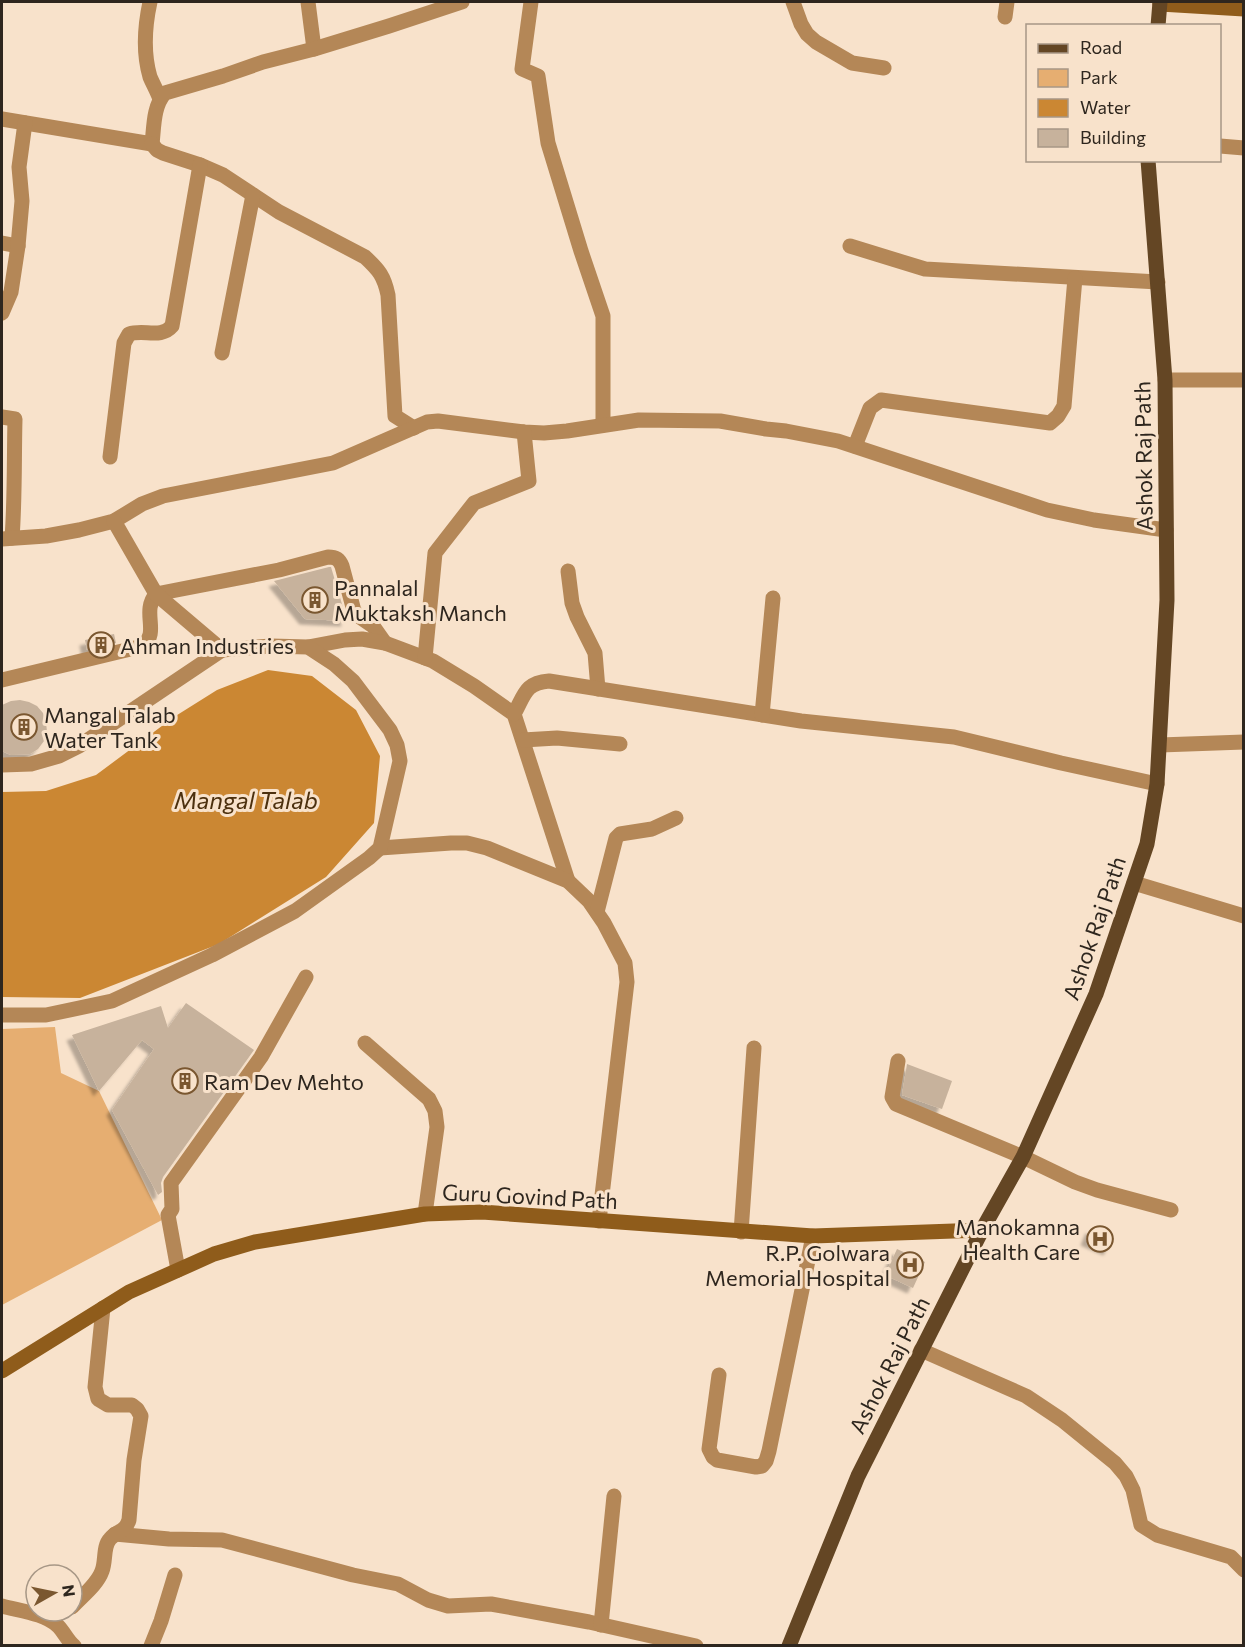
<svg xmlns="http://www.w3.org/2000/svg" width="1245" height="1647" viewBox="0 0 1245 1647" font-family="Commissioner,sans-serif">
  <style>
    .green { fill: #e6ae71 }
    .water { fill: #cb8733 }
    .building { fill: #c7b29c; filter: url(#shadow) }
    .lines { fill: none; stroke-linecap: round; stroke-linejoin: round }
    .street { stroke: #b48757; stroke-width: 15 }
    .secondary { stroke: #8f5c1b; stroke-width: 15 }
    .primary { stroke: #644624; stroke-width: 15 }
    .labels { text-anchor: middle; dominant-baseline: central; stroke-width: 6; stroke-linejoin: round; paint-order: stroke }
    .street-label { font-size: 22px; fill: #2e261e; stroke: #f8e2cb }
    .poi-label { font-size: 22px; fill: #2e261e; stroke: #f8e2cb; text-anchor: start }
    .water-label { font-size: 24px; font-style: italic; fill: #4c300e; stroke: #f8e2cb }
  </style>
  <defs>
    <filter id="shadow"><feDropShadow dx="-5.5" dy="5.5" stdDeviation="1.5" flood-color="#0004"/></filter>
  </defs>
  <rect width="100%" height="100%" fill="#f8e2cb"/>
  <polygon class="green" points="55,1027 61,1073 99,1091 162,1220 2,1305 2,1029"/>
  <polygon class="water" points="268,670 312,676 356,710 380,756 374,823 326,877 219,944 80,998 2,997 2,792 46,791 96,775 174,717 217,690"/>
  <g class="building">
    <polygon points="329,567 331,567 347,621 305,619 274,581"/>
    <polygon points="114,634 116,643 87,650 85,640"/>
    <polygon points="20,700 29,702 37,706 43,713 46,722 47,732 44,741 38,749 30,754 11,755 2,751 2,705 11,701"/>
    <polygon points="186,1003 254,1050 163,1177 161,1183 162,1192 158,1195 112,1110 154,1049 142,1040 99,1091 72,1035 161,1006 168,1028"/>
    <polygon points="907,1064 952,1081 942,1109 902,1095"/>
    <polygon points="1091,1228 1114,1238 1109,1250 1086,1240"/>
    <polygon points="897,1249 925,1262 913,1288 885,1275"/>
  </g>
  <g class="lines">
    <g class="street">
      <path d="M150,2c-5,23 -7,51 0,75 3,7 7,14 10,22"/>
      <polyline points="308,2 314,49"/>
      <polyline points="531,2 522,69 538,76 548,143 581,251 603,316 603,425"/>
      <polyline points="793,2 801,24 807,34 816,42 852,63 884,68"/>
      <polyline points="1005,17 1007,2"/>
      <path d="M2,119l150,25c2,-16 1,-38 13,-51l58,-17 40,-14 51,-13 75,-23 73,-24"/>
      <path d="M152,144l5,6 6,3 37,12 23,10 56,37 86,45c14,13 19,19 23,38l7,121 19,12"/>
      <polyline points="1220,146 1244,148"/>
      <polyline points="2,243 18,246"/>
      <polyline points="850,246 925,269 1158,282"/>
      <polyline points="2,313 11,292 18,246 22,201 19,167 25,123"/>
      <polyline points="222,353 253,195"/>
      <polyline points="1165,380 1244,380"/>
      <path d="M2,417l13,2c-1,40 0,79 -3,119"/>
      <polyline points="855,446 870,408 881,400 1050,423 1058,416 1064,406 1075,278"/>
      <path d="M110,457l14,-114 5,-9c15,-5 32,5 43,-8l28,-161"/>
      <polyline points="2,539 46,536 79,530 114,521 142,504 163,496 333,463 427,422 438,421 524,432 544,433 567,431 639,420 720,421 766,429 786,431 838,441 1047,510 1094,520 1166,530"/>
      <polyline points="568,571 572,603 577,617 595,653 598,689"/>
      <path d="M156,594l123,-24 49,-13c8,0 11,2 14,9l12,45 6,6 13,9 12,17"/>
      <polyline points="308,647 345,640 362,639 385,643 433,661 474,686 514,714 568,881"/>
      <polyline points="425,658 435,553 474,503 529,481 524,432"/>
      <path d="M2,680l141,-34c17,-14 -2,-34 13,-52"/>
      <path d="M514,714c11,-20 11,-31 35,-33l252,40 153,16 107,26 96,21"/>
      <polyline points="762,715 773,598"/>
      <polyline points="523,740 557,738 620,744"/>
      <polyline points="1160,745 1244,742"/>
      <polyline points="2,765 31,764 59,756 79,746 222,650"/>
      <polyline points="380,848 451,843 467,843 487,848 568,881 589,901 604,923 625,963 627,982 599,1221"/>
      <polyline points="1134,883 1244,916"/>
      <polyline points="597,912 616,838 620,834 652,829 676,818"/>
      <polyline points="2,1015 46,1015 112,1001 212,955 295,911 369,858 380,848 400,761 397,745 390,730 353,681 334,664 308,647 271,646 222,650 156,594 114,521"/>
      <polyline points="365,1043 429,1099 435,1111 437,1127 425,1214"/>
      <polyline points="898,1061 892,1097 896,1104 1023,1157 1075,1182 1097,1190 1171,1210"/>
      <polyline points="741,1232 754,1048"/>
      <polyline points="178,1270 168,1215 172,1209 171,1183 261,1057 306,977"/>
      <polyline points="921,1350 1026,1396 1062,1420 1115,1463 1126,1476 1133,1490 1141,1525 1157,1535 1231,1557 1244,1570"/>
      <polyline points="719,1375 709,1449 713,1457 717,1460 756,1467 762,1466 766,1461 769,1451 813,1236"/>
      <polyline points="115,1534 169,1539 222,1540 353,1575 398,1584 428,1600 448,1606 491,1604 589,1622 696,1646"/>
      <path d="M2,1606c18,5 42,7 56,20 6,6 9,14 16,20"/>
      <path d="M72,1607c10,-11 25,-22 30,-36 4,-10 1,-25 8,-32 7,-9 15,-6 19,-19l5,-60 7,-44 -4,-7 -5,-4h-24l-10,-6 -3,-12 8,-79"/>
      <polyline points="601,1625 614,1496"/>
      <polyline points="151,1646 161,1621 175,1575"/>
    </g>
    <g class="secondary">
      <polyline points="1160,4 1244,9"/>
      <polyline points="2,1371 129,1292 214,1254 255,1242 425,1214 482,1212 813,1236 982,1230"/>
    </g>
    <g class="primary">
      <polyline points="1158,26 1160,2"/>
      <polyline points="789,1646 858,1476 982,1230 1023,1157 1096,994 1147,844 1157,784 1167,600 1165,380 1148,160"/>
    </g>
  </g>
  <defs>
    <g id="building-ring" transform="scale(1.35)"><circle r="9.5" fill="#f8e2cb" stroke="#7a5730" stroke-width="1.5"/><path d="M-4-6H4V6H1V3H-1V6H-4ZM-2.5-4.3h1.7v1.8h-1.7ZM.8-4.3h1.7v1.8H.8ZM-2.5-1h1.7V.8h-1.7ZM.8-1h1.7V.8H.8Z" fill="#7a5730"/></g>
    <g id="hospital-ring" transform="scale(1.35)"><circle r="9.5" fill="#f8e2cb" stroke="#7a5730" stroke-width="1.5"/><path d="M-5-5h3v3.5h4V-5h3V5h-3V1.5h-4V5h-3Z" fill="#7a5730"/></g>
  </defs>
  <g fill-rule="evenodd">
    <use href="#building-ring" x="315" y="600"/>
    <use href="#building-ring" x="101" y="645"/>
    <use href="#building-ring" x="24" y="727"/>
    <use href="#building-ring" x="185" y="1081"/>
    <use href="#hospital-ring" x="1100" y="1239"/>
    <use href="#hospital-ring" x="910" y="1265"/>
  </g>
  <g class="labels">
    <g class="street-label">
      <text transform="translate(1143 456) rotate(-91)">Ashok Raj Path</text>
      <text transform="translate(1094 928) rotate(-71)">Ashok Raj Path</text>
      <text transform="translate(530 1196) rotate(3)">Guru Govind Path</text>
      <text transform="translate(889 1365) rotate(-63)">Ashok Raj Path</text>
    </g>
    <g class="poi-label">
      <text x="334" y="587">Pannalal<tspan x="334" dy="25">Muktaksh Manch</tspan></text>
      <text x="120" y="645">Ahman Industries</text>
      <text x="44" y="714">Mangal Talab<tspan x="44" dy="25">Water Tank</tspan></text>
      <text x="204" y="1081">Ram Dev Mehto</text>
      <text x="1080" y="1226" text-anchor="end">Manokamna<tspan x="1080" dy="25">Health Care</tspan></text>
      <text x="890" y="1252" text-anchor="end">R.P. Golwara<tspan x="890" dy="25">Memorial Hospital</tspan></text>
    </g>
    <g class="water-label">
      <text x="246" y="799">Mangal Talab</text>
    </g>
  </g>
  <rect width="1245" height="1647" fill="none" stroke="#2e261e" stroke-width="6"/>
  <rect x="1026" y="24" width="195" height="138" fill="#f8e2cb" stroke="#a79786" stroke-width="1.5"/>
  <rect x="1038" y="44" width="30" height="9" fill="#644624" stroke="#a79786" stroke-width="1.5"/>
  <text x="1080" y="54" font-size="18" fill="#2e261e">Road</text>
  <rect x="1038" y="69" width="30" height="18" fill="#e6ae71" stroke="#a79786" stroke-width="1.5"/>
  <text x="1080" y="84" font-size="18" fill="#2e261e">Park</text>
  <rect x="1038" y="99" width="30" height="18" fill="#cb8733" stroke="#a79786" stroke-width="1.5"/>
  <text x="1080" y="114" font-size="18" fill="#2e261e">Water</text>
  <rect x="1038" y="129" width="30" height="18" fill="#c7b29c" stroke="#a79786" stroke-width="1.5"/>
  <text x="1080" y="144" font-size="18" fill="#2e261e">Building</text>
  <g transform="translate(54 1593) rotate(81)"><circle r="28" fill="#f8e2cb" stroke="#a79786" stroke-width="1.5"/>
  <path d="M0-4.5L10 22L0 15L-10 22Z" fill="#7a5730"/>
  <text y="-9" font-size="16" font-weight="bold" text-anchor="middle" fill="#2e261e">N</text>
  </g>
</svg>
